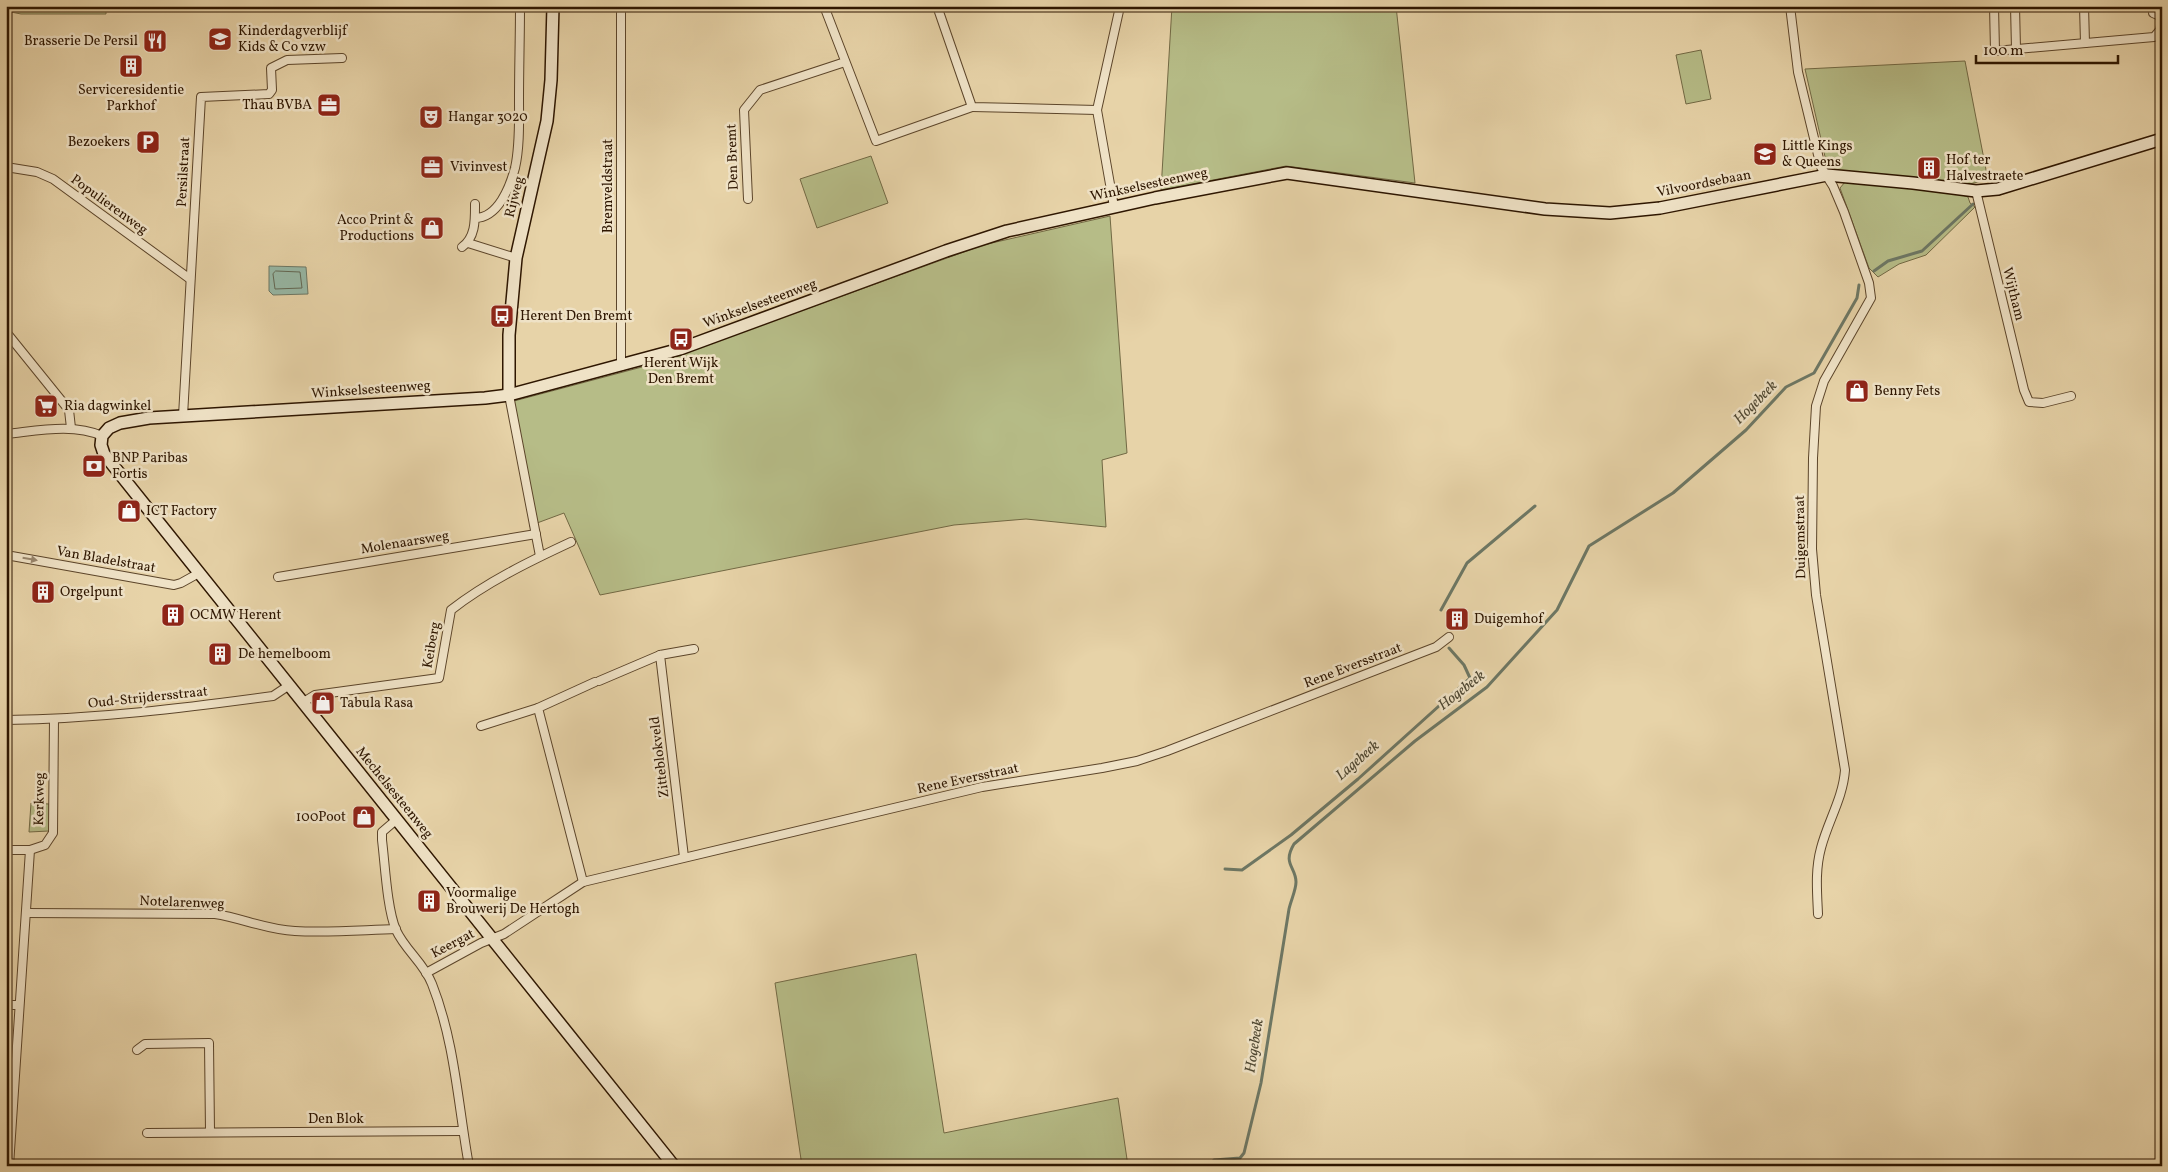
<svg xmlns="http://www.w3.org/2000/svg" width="2168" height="1172" viewBox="0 0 2168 1172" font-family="Vollkorn,serif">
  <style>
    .green { fill: #b6bc87; stroke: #726944 }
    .water { fill: #97b8a6; stroke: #6d7764 }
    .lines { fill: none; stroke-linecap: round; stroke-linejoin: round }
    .shore { stroke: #626753; stroke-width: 1 }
    .stream { stroke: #6d7764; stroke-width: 3 }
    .street-casing { stroke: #5c452a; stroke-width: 10 }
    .secondary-casing { stroke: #2e1600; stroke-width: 14 }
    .street { stroke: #efe2c6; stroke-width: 8 }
    .secondary { stroke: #efe2c6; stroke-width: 11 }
    .oneway { fill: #98866d }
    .labels { text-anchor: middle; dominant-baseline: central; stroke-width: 5; stroke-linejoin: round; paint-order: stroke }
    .poi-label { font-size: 14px; fill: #2e1600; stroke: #efe2c6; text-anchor: start }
    .street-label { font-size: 14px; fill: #2e1600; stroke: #efe2c6 }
    .water-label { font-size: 15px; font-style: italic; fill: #4e4732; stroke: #efe2c6 }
  </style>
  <rect width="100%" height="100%" fill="#e7d3a8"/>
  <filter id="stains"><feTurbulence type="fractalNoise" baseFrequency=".004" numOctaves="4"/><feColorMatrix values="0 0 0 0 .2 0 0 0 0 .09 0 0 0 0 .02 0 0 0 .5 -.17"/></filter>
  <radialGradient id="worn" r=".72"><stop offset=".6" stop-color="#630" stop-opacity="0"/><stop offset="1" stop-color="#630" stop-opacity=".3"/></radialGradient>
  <g class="green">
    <polygon points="6,6 106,6 106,14 21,14 6,11"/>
    <polygon points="1172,6 1396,6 1415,183 1286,166 1161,190"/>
    <polygon points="1701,50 1711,99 1686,104 1676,55"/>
    <polygon points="1965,61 1988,180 1969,184 1838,172 1826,161 1805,69"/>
    <polygon points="871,156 888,203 817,228 800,179"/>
    <polygon points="1845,182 1909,187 1962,195 1968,197 1970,203 1975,207 1926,255 1899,264 1878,277 1869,268 1840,188"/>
    <polygon points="1110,216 1127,453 1102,460 1106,527 1026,519 954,525 600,595 564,513 529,526 537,522 514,401 657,363 983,245"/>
    <polygon points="31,803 49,804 49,831 29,832"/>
    <polygon points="916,954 944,1133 1118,1098 1128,1166 802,1166 775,983"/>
  </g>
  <polygon class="water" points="269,266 306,267 308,294 273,295 269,291"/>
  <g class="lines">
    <polygon class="shore" points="276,271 300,272 302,288 275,289 273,274"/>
    <g class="stream">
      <polyline points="1874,271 1888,261 1922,251 1973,204"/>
      <polyline points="1441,610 1467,563 1535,506"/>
      <polyline points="1225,869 1242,870 1291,835 1358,779 1470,678 1464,665 1449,648"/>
      <path d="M1208,1166l6,-6 26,-2 4,-5 17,-70 28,-174c2,-9 7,-19 7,-27 0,-15 -14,-18 -2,-38l121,-103 72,-54 70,-77 32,-64 84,-53 73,-63 40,-43 28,-14 43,-75 2,-13"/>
    </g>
    <g class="street-casing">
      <g id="street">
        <polyline points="621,6 621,366"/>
        <polyline points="824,6 876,141 972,107"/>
        <polyline points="937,6 972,107 1097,110"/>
        <path d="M1790,6l8,66 23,95 12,19 11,26 25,71 2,15 -47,83 -8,25 -3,52 -1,91 4,46 29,175c-2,28 -17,51 -24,78 -6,22 -4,43 -3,66"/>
        <polyline points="1994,6 1995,51 2154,37 2160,30 2162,21"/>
        <polyline points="2015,6 2016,49"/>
        <polyline points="2084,6 2085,43"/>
        <polyline points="2153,6 2153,13 2162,17"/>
        <polyline points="6,167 37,172 53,179 190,279"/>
        <polyline points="1976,191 2024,390 2029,402 2043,403 2071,396"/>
        <polyline points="748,199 744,110 760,90 845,62"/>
        <polyline points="1114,207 1097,110 1119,11 1117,6"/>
        <path d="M475,218c23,0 35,-31 40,-50 5,-22 4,-47 4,-69 0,-31 1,-62 1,-93"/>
        <polyline points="468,243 516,258"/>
        <path d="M462,247c14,-10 13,-28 13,-43"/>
        <polyline points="6,332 69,410 71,428"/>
        <polyline points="509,395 540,556"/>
        <polyline points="183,416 201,97 269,94 272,90 271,68 287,60 342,58"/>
        <path d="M6,434c31,-3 67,-11 96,2"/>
        <polyline points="6,555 174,585 181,583 199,573"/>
        <polyline points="278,577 536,534"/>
        <polyline points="599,681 660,655"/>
        <path d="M302,703l13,-8 124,-17 12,-68c36,-28 79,-49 120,-68"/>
        <path d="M6,720c90,-1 179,-12 267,-24l15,-10"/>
        <polyline points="481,726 538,708"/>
        <path d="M396,820l-14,12v8c3,24 5,69 14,90 9,20 28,33 36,54 23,58 26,121 37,182"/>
        <polyline points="6,850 30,850"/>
        <polyline points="684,857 660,655 694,649"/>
        <polyline points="583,882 538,708 595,682"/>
        <path d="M26,913l189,1c27,4 52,16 80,17 33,2 67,-1 101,-2"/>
        <polyline points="426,973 481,943 504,934 583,882 982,787 1102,768 1137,761 1167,751 1436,647 1449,637"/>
        <polyline points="6,1005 19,1005"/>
        <polyline points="137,1050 145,1044 209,1043 210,1132"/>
        <polyline points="147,1133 462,1131"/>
        <polyline points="9,1166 30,850 45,845 53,833 54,719"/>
      </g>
    </g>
    <g class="secondary-casing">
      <g id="secondary">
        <polyline points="509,395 509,335 516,258 547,121 551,80 553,6"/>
        <polyline points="674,1166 104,454 101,445 102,436 109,428 120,423 149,418 485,398 509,395 680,349 946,251 1007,231 1155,198 1287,173 1545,209 1610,213 1660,208 1827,175 1913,183 1976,191 1998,189 2162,139"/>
      </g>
    </g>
    <use href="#street" class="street"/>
    <use href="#secondary" class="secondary"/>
  </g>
  <defs><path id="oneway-solid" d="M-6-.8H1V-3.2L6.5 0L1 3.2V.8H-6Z" transform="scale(1.25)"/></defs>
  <use class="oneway" href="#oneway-solid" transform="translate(30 559) rotate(10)"/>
  <defs>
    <g id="school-square" transform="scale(1.25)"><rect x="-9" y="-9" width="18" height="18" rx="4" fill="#8f2418" stroke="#efe2c6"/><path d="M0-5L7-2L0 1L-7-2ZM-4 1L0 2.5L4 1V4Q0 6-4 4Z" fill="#fff"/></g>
    <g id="restaurant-square" transform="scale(1.25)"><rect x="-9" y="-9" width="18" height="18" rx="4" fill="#8f2418" stroke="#efe2c6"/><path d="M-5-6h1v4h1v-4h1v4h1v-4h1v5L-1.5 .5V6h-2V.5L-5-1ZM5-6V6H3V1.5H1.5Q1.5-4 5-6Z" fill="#fff"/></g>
    <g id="building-square" transform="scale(1.25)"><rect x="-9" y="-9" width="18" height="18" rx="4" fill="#8f2418" stroke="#efe2c6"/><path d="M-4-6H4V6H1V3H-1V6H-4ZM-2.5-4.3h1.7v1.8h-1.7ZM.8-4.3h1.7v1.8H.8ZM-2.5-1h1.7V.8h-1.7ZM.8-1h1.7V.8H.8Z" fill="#fff"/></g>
    <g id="office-square" transform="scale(1.25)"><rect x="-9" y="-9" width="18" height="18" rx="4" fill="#8f2418" stroke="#efe2c6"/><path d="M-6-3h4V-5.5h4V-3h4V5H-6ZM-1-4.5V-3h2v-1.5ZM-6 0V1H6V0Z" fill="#fff"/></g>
    <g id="theatre-square" transform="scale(1.25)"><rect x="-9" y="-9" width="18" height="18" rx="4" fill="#8f2418" stroke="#efe2c6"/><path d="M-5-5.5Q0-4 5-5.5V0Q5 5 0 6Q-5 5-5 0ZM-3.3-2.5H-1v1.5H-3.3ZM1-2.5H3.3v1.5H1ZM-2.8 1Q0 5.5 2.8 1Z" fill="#fff"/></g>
    <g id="parking-square" transform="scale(1.25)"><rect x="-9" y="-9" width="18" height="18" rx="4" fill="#8f2418" stroke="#efe2c6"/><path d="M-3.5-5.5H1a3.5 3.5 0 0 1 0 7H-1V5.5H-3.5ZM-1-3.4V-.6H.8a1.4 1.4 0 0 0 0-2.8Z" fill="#fff"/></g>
    <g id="shop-square" transform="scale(1.25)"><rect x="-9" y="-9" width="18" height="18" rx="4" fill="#8f2418" stroke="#efe2c6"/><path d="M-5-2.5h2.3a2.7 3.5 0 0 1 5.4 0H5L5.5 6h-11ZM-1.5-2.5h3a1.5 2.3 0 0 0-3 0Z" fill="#fff"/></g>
    <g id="bus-square" transform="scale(1.25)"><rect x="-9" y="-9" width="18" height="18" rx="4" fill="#8f2418" stroke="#efe2c6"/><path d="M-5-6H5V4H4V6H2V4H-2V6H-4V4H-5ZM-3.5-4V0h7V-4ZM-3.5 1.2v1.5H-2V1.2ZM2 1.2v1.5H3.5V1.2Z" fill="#fff"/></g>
    <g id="supermarket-square" transform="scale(1.25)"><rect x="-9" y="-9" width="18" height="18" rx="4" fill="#8f2418" stroke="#efe2c6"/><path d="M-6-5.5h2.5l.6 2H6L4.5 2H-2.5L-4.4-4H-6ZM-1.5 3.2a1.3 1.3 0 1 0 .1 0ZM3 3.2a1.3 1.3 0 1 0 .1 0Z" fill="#fff"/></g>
    <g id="bank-square" transform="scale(1.25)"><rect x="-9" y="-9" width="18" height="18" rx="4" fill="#8f2418" stroke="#efe2c6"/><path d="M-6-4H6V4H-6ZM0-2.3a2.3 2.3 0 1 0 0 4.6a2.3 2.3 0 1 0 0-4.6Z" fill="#fff"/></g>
  </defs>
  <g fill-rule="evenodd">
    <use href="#school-square" x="220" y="39"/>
    <use href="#restaurant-square" x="155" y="41"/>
    <use href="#building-square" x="131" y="66"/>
    <use href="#office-square" x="329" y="105"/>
    <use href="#theatre-square" x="431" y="117"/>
    <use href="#parking-square" x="148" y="142"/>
    <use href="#school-square" x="1765" y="154"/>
    <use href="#office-square" x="432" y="167"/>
    <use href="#building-square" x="1929" y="168"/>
    <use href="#shop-square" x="432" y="228"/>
    <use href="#bus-square" x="502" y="316"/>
    <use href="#bus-square" x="681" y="339"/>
    <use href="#shop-square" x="1857" y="391"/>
    <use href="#supermarket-square" x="46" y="406"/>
    <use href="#bank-square" x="94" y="466"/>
    <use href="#shop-square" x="129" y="511"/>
    <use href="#building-square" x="43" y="592"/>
    <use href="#building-square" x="173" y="615"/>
    <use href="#building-square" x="1457" y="619"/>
    <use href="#building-square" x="220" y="654"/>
    <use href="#shop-square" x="323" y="703"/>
    <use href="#shop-square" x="364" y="817"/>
    <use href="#building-square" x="429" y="901"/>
  </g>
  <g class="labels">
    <g class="poi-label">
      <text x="238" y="31">Kinderdagverblijf<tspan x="238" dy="16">Kids &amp; Co vzw</tspan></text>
      <text x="138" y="41" text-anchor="end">Brasserie De Persil</text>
      <text x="131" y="90" text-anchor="middle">Serviceresidentie<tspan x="131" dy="16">Parkhof</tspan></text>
      <text x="312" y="105" text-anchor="end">Thau BVBA</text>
      <text x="448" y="117">Hangar 3020</text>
      <text x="130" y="142" text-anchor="end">Bezoekers</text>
      <text x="1782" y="146">Little Kings<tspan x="1782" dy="16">&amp; Queens</tspan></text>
      <text x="1946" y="160">Hof ter<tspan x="1946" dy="16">Halvestraete</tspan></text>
      <text x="450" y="167">Vivinvest</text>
      <text x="414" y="220" text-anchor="end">Acco Print &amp;<tspan x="414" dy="16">Productions</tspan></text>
      <text x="520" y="316">Herent Den Bremt</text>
      <text x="681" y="363" text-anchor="middle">Herent Wijk<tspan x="681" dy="16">Den Bremt</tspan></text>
      <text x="1874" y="391">Benny Fets</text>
      <text x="64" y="406">Ria dagwinkel</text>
      <text x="112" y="458">BNP Paribas<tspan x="112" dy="16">Fortis</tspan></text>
      <text x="146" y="511">ICT Factory</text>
      <text x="60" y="592">Orgelpunt</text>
      <text x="190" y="615">OCMW Herent</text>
      <text x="1474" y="619">Duigemhof</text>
      <text x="238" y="654">De hemelboom</text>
      <text x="340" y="703">Tabula Rasa</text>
      <text x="346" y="817" text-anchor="end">100Poot</text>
      <text x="446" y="893">Voormalige<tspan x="446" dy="16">Brouwerij De Hertogh</tspan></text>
    </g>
    <g class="street-label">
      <text transform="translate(733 157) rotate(-92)">Den Bremt</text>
      <text transform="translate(184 172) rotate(-87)">Persilstraat</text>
      <text transform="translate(1704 184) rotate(-11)">Vilvoordsebaan</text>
      <text transform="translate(1149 185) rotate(-12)">Winkselsesteenweg</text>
      <text transform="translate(608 186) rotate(-90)">Bremveldstraat</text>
      <text transform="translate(515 197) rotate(-76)">Rijweg</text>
      <text transform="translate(109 205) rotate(36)">Populierenweg</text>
      <text transform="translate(2013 294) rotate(76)">Wijtham</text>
      <text transform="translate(760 304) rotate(-20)">Winkselsesteenweg</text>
      <text transform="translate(371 390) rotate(-4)">Winkselsesteenweg</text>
      <text transform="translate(1801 537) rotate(-91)">Duigemstraat</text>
      <text transform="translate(405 543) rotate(-9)">Molenaarsweg</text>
      <text transform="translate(106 560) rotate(10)">Van Bladelstraat</text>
      <text transform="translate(432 645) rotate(-80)">Keiberg</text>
      <text transform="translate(1353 666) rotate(-21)">Rene Eversstraat</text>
      <text transform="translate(148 698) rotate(-6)">Oud-Strijdersstraat</text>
      <text transform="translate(660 757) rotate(-97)">Zitteblokveld</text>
      <text transform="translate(968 779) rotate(-12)">Rene Eversstraat</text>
      <text transform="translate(394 793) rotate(51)">Mechelsesteenweg</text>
      <text transform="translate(40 799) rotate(-89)">Kerkweg</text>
      <text transform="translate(182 903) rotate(2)">Notelarenweg</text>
      <text transform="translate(453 944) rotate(-28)">Keergat</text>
      <text x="336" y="1119">Den Blok</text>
    </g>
    <g class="water-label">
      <text transform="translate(1756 403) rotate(-45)">Hogebeek</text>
      <text transform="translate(1462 691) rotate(-38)">Hogebeek</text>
      <text transform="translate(1358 761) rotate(-41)">Lagebeek</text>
      <text transform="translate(1255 1046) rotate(-81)">Hogebeek</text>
    </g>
  </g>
  <rect width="2168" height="1172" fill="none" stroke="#e7d3a8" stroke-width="25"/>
  <rect x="8" y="8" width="2153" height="1157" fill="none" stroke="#2e1600" stroke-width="2.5"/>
  <rect x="12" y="12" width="2143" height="1147" fill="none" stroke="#2e1600"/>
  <path d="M1976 55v8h142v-8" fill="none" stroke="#2e1600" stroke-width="2.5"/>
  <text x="1983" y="55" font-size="15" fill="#2e1600" stroke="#efe2c6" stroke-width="4" paint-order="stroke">100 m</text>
  <rect width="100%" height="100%" filter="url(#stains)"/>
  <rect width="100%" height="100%" fill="url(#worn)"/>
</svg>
